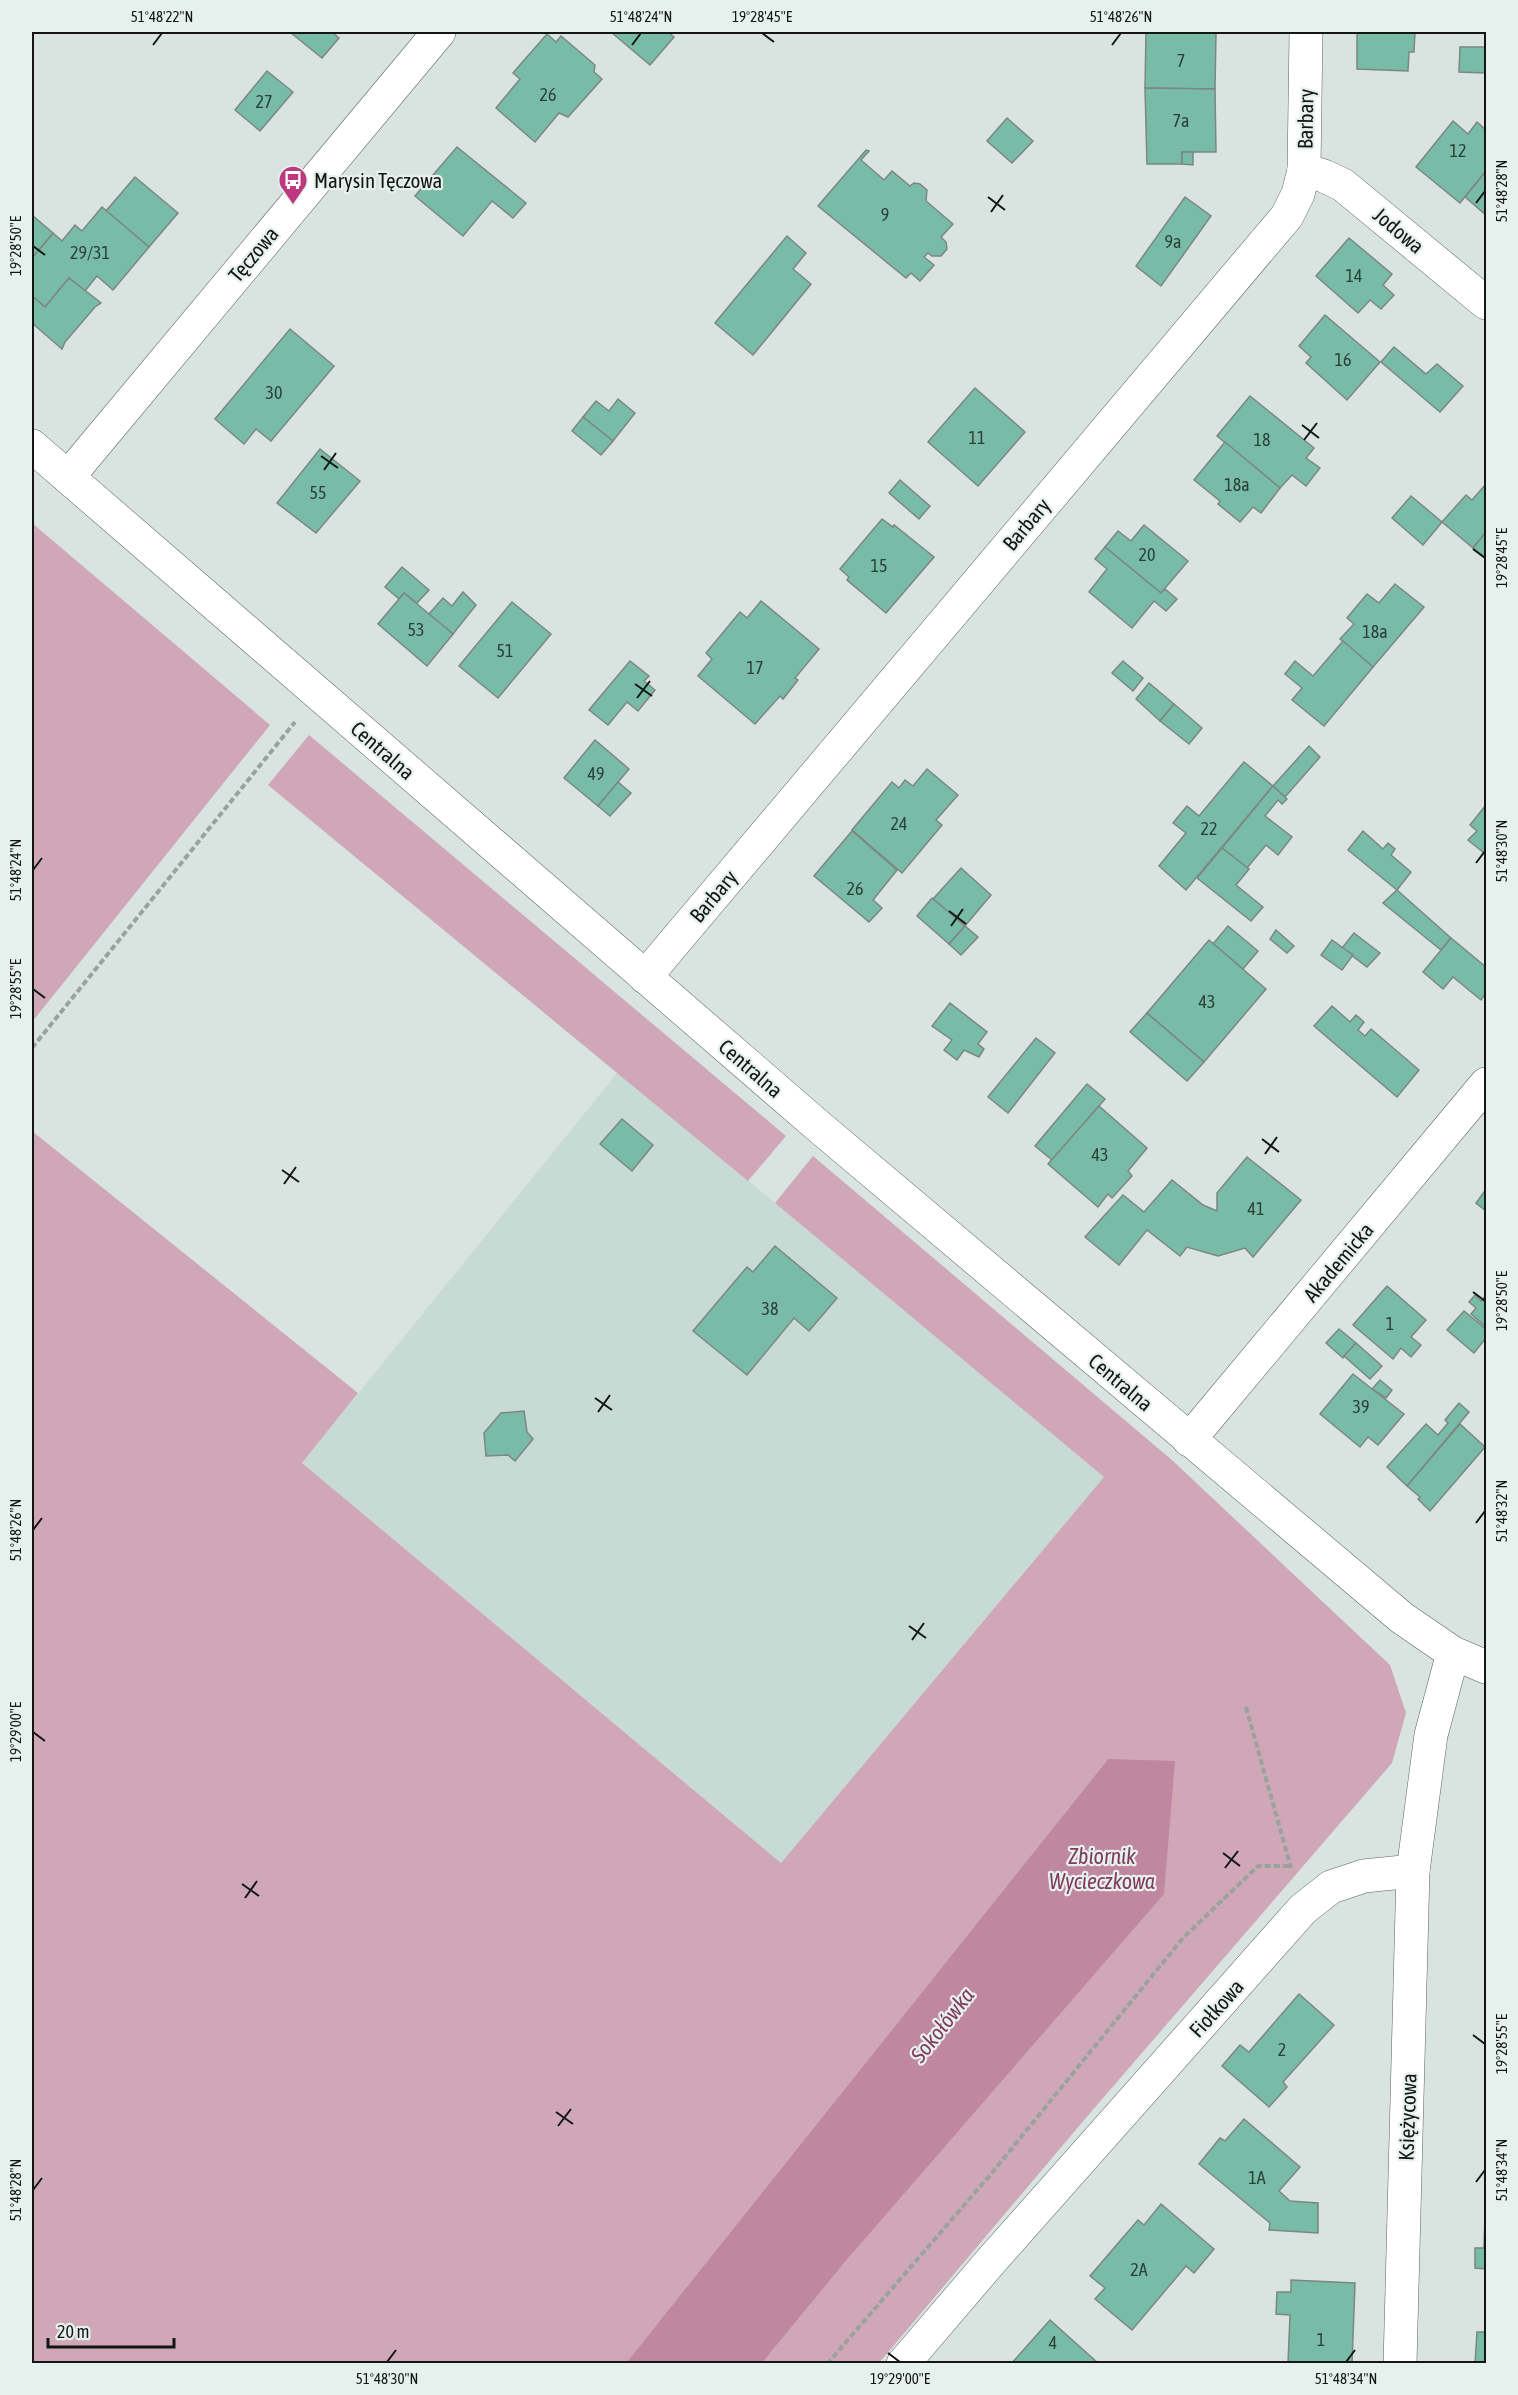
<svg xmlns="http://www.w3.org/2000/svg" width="1518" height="2395" viewBox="0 0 1518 2395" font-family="'Asap Condensed',sans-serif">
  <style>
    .built { fill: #c7dad4 }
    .green { fill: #cfa7b7 }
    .water { fill: #c087a0 }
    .building { fill: #78bca7; stroke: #7c8683; stroke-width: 1.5 }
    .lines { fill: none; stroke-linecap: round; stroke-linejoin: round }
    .minor-casing { stroke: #5a6460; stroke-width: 34 }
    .path { stroke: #9aa29f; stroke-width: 4; stroke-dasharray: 6 3; stroke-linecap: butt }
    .minor { stroke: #fff; stroke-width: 33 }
    .ticks { fill: none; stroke: #131615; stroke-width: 2 }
    .labels { text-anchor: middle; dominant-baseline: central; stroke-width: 4.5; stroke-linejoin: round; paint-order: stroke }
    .number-label { font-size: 18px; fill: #2c403a }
    .street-label { font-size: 21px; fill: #131615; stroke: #e6f1ed }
    .poi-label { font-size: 21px; fill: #131615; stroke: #e6f1ed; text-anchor: start }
    .water-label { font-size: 22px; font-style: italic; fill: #813a5d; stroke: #e6f1ed }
    .neatline { fill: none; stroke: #131615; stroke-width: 2 }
    .ticks-label { font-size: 15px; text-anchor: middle; fill: #131615 }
  </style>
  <rect width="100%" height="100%" fill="#d9e4e0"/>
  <polygon class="built" points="618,1072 1104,1477 781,1863 302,1463"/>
  <g class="green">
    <polygon points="32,523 270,725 32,1022"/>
    <polygon points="309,735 786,1136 748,1181 268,785"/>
    <polygon points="32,1131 358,1393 302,1463 781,1863 1104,1477 775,1203 813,1156 1173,1461 1390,1665 1406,1713 1392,1763 1079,2126 879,2363 762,2363 850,2256 1108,1759 626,2363 32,2363"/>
  </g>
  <polygon class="water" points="1108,1759 1175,1761 1164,1894 850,2256 762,2363 626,2363"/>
  <g class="building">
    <polygon points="290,32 332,32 339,38 322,58"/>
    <polygon points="611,32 668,32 674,37 650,65"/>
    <polygon points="1146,32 1216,32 1215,89 1145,88"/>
    <polygon points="1357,32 1415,32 1414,52 1409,52 1408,71 1357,69"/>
    <polygon points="547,34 556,42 561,36 595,65 594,72 602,79 568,117 559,113 535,142 496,108 520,79 513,73"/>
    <polygon points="1460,47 1486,47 1486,73 1459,72"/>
    <polygon points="267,71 293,92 260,131 235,110"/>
    <polygon points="1145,88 1215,89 1216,152 1182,152 1182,164 1147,164"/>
    <polygon points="1007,118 1033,141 1012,163 987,141"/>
    <polygon points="1453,121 1468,134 1477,122 1486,130 1486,171 1460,203 1416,167"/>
    <polygon points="457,147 526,203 513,218 492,201 463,236 415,196"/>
    <polygon points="866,150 869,151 861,160 884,180 892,171 910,186 914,183 920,184 927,190 926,201 953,224 941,237 946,242 947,249 941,256 932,256 928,253 924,257 934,265 920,281 911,273 906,278 818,206"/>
    <polygon points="1182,152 1193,152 1193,165 1182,164"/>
    <polygon points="1486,171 1486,215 1465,197"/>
    <polygon points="135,177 178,213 149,247 106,211"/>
    <polygon points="1185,197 1211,216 1161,286 1136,266"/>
    <polygon points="102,207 149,247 113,290 97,276 85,291 69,278 45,307 32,296 32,258 53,233 62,241 75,225 82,231"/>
    <polygon points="32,215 53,233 32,258"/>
    <polygon points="787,236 806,253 793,269 811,284 753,355 715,323"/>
    <polygon points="1349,238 1392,274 1383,285 1394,295 1381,309 1370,300 1358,313 1316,276"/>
    <polygon points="69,278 101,303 95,307 65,342 62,349 32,323 32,296 45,307"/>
    <polygon points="1325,315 1380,362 1347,400 1306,363 1311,357 1299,346"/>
    <polygon points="290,329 334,366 271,441 256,429 244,444 215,419"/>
    <polygon points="1394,347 1426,374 1437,364 1463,386 1440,412 1381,362"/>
    <polygon points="975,388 1025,432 978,486 928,442"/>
    <polygon points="1250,396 1314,448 1306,458 1320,468 1306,486 1292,475 1280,488 1217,436"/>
    <polygon points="618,399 635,413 613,441 583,417 596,401 609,411"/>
    <polygon points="583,417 613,441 601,455 572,431"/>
    <polygon points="1225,442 1280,488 1261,513 1253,507 1240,522 1218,504 1220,501 1194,480"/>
    <polygon points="320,449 360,481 316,533 277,503"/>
    <polygon points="900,480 930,506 919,519 889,493"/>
    <polygon points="1486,484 1486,532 1473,548 1442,522 1466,495 1472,500"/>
    <polygon points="1411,496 1442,522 1423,545 1392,518"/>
    <polygon points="882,519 893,527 894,525 934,557 886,613 847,580 849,577 840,569"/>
    <polygon points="1144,525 1188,561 1161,593 1105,547 1118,531 1131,541"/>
    <polygon points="1486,532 1486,558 1473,548"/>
    <polygon points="1105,547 1161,593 1165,589 1177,599 1166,611 1154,601 1132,628 1089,592 1107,569 1095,559"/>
    <polygon points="402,567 429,590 417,603 404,593 399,599 385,587"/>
    <polygon points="1395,584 1424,607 1373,667 1340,639 1354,624 1347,618 1367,594 1379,603"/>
    <polygon points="463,592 476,605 453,634 429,614 443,598 452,606"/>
    <polygon points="404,593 453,634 427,666 378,624"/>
    <polygon points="761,601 819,649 795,678 798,680 783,699 780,696 755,724 698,676 712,659 706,653 740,612 747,618"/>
    <polygon points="512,602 551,634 498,698 459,666"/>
    <polygon points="1343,641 1373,667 1324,726 1292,700 1302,688 1285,674 1295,661 1313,676"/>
    <polygon points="630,661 649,676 644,681 655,690 638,711 627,702 608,725 589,710"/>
    <polygon points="1123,661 1143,678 1133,691 1112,673"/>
    <polygon points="1149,683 1174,704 1160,721 1136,699"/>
    <polygon points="1174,704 1202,728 1189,744 1160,721"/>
    <polygon points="595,740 629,769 598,806 564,778"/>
    <polygon points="1309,746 1320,757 1285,797 1273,786"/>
    <polygon points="1244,762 1273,786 1186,890 1159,866 1186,833 1173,823 1187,806 1199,816"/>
    <polygon points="927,769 958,795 936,820 942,825 902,873 852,830 892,782 899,788 905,780 913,786"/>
    <polygon points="618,782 631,793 610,816 598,806"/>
    <polygon points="1273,786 1287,799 1282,804 1278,800 1265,816 1292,837 1278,855 1266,845 1247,868 1222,848"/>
    <polygon points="1486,805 1486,850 1484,853 1468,840 1477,831 1470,825"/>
    <polygon points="852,831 897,870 873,900 882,908 869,922 814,876"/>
    <polygon points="1363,831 1383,849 1388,843 1395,849 1391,855 1411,872 1397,890 1348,850"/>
    <polygon points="1222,848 1249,869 1236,885 1263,907 1251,921 1197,878"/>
    <polygon points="961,868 991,895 965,926 933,899"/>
    <polygon points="1397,890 1451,938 1441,950 1383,903"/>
    <polygon points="932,898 965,926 949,944 917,916"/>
    <polygon points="965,926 978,937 961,955 949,944"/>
    <polygon points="1228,926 1258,951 1243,969 1213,944"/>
    <polygon points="1276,930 1294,946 1287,953 1270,939"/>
    <polygon points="1354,933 1380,953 1367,967 1342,948"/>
    <polygon points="1451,938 1486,967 1486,993 1481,1000 1453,977 1443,989 1423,972"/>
    <polygon points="1209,940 1266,989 1204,1062 1147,1013"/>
    <polygon points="1332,940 1353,955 1342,970 1321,955"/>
    <polygon points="950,1003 987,1032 978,1044 984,1049 979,1057 964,1050 957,1060 944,1050 952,1040 932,1026"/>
    <polygon points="1332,1006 1350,1022 1356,1015 1364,1022 1358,1030 1365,1036 1371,1029 1419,1070 1397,1097 1314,1026"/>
    <polygon points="1147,1013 1204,1062 1187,1081 1130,1032"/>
    <polygon points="1036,1038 1055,1053 1008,1113 988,1097"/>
    <polygon points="1087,1084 1105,1099 1052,1160 1035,1146"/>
    <polygon points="1099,1106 1147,1148 1128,1171 1132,1176 1112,1198 1108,1194 1098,1207 1048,1164"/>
    <polygon points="622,1119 653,1145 632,1171 600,1144"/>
    <polygon points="1247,1157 1301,1200 1253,1257 1245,1248 1218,1256 1187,1247 1180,1256 1147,1230 1119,1265 1085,1237 1123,1195 1144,1212 1172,1180 1203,1205 1217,1211 1217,1193"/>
    <polygon points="1486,1189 1486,1211 1476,1203"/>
    <polygon points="775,1246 837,1298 809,1331 794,1318 747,1375 693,1331 747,1267 753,1272"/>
    <polygon points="1387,1286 1426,1320 1411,1337 1421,1345 1411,1357 1401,1348 1393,1359 1353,1325"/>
    <polygon points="1475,1295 1481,1301 1486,1295 1486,1327 1471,1314 1476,1308 1469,1302"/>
    <polygon points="1464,1311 1486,1329 1486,1338 1474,1353 1447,1330"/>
    <polygon points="1339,1329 1356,1343 1343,1358 1326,1343"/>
    <polygon points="1356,1343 1382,1366 1370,1379 1344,1356"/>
    <polygon points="1353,1374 1404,1414 1378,1445 1368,1437 1360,1447 1320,1414"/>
    <polygon points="1380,1380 1392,1390 1386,1398 1372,1389"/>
    <polygon points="1459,1403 1469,1412 1407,1486 1387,1467 1426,1424 1438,1435 1448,1423 1445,1420"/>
    <polygon points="524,1411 527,1432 533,1439 515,1461 508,1455 486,1456 484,1433 501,1413"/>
    <polygon points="1460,1424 1485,1447 1430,1511 1418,1499 1420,1497 1407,1486"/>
    <polygon points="1299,1994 1334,2025 1283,2082 1287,2087 1269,2107 1222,2066 1240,2045 1249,2052"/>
    <polygon points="1244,2119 1300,2167 1279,2191 1290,2201 1318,2203 1318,2233 1269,2230 1270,2223 1199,2164 1220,2138 1225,2141"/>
    <polygon points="1161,2204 1214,2249 1194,2273 1186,2266 1132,2330 1095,2299 1105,2288 1090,2276 1138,2220 1144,2225"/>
    <polygon points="1485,2216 1486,2269 1475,2268 1475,2248 1484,2248"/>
    <polygon points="1291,2280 1355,2283 1352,2364 1288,2363 1290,2315 1276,2314 1277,2292 1291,2292"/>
    <polygon points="1050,2320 1099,2364 1011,2364"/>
    <polygon points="1477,2332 1486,2332 1486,2364 1475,2364"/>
  </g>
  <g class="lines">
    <g class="minor-casing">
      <g id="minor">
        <polyline points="1304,170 1324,176 1343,185 1486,303"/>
        <polyline points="32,446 817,1125 1402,1618 1453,1653 1486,1667"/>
        <polyline points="68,477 439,32"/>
        <polyline points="645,977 1287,216 1298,194 1304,170 1306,32"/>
        <polyline points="1189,1440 1486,1084"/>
        <polyline points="903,2364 991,2261 1303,1909 1331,1887 1364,1876 1413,1871"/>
        <polyline points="1400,2364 1413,1871 1431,1735 1453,1653"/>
      </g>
    </g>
    <g class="path">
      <polyline points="32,1048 295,722"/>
      <polyline points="1246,1707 1291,1868"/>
      <polyline points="827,2364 991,2174 1183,1938 1258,1866 1291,1866"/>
    </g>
    <use href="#minor" class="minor"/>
  </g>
  <path class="ticks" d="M762,33l12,9M153,45l9,-12M632,45l9,-12M1112,45l9,-12M988,197l17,13M1476,203l9,-12M991,212l12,-17M33,246l12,9M1302,425l17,13M1304,440l13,-17M321,456l17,12M324,470l12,-17M1473,549l12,9M635,684l17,12M637,698l13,-17M1476,863l9,-12M33,870l9,-12M949,911l17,13M951,926l12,-17M33,989l12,9M1262,1139l17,13M1265,1154l12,-17M282,1170l17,12M284,1184l12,-17M1473,1292l12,9M595,1398l17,12M598,1412l12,-17M1476,1523l9,-12M33,1530l9,-12M909,1626l17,12M912,1640l12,-17M33,1732l12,9M1223,1853l17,13M1225,1868l13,-17M242,1884l17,12M245,1898l12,-17M1473,2035l12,9M556,2112l17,12M558,2126l13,-17M1476,2182l9,-12M33,2190l9,-12M888,2353l12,9M387,2362l9,-12M1346,2362l9,-12"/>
  <defs>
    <g id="bus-pin" transform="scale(1.5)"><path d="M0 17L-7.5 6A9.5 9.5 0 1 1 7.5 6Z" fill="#bc387f" stroke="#e6f1ed"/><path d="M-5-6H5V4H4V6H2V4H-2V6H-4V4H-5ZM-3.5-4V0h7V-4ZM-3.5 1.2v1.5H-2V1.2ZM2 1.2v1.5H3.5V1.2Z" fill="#fff"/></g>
  </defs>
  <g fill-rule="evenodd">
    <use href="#bus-pin" x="293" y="180"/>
  </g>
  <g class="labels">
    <g class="number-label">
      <text x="1181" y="60">7</text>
      <text x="548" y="94">26</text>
      <text x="264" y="101">27</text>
      <text x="1181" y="120">7a</text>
      <text x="1458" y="150">12</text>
      <text x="885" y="214">9</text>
      <text x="1173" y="241">9a</text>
      <text x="90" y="252">29/31</text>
      <text x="1354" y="275">14</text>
      <text x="1343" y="359">16</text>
      <text x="274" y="392">30</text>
      <text x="977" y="437">11</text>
      <text x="1262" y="439">18</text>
      <text x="1237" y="484">18a</text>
      <text x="318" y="492">55</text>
      <text x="1147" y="554">20</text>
      <text x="879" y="565">15</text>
      <text x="416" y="629">53</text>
      <text x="1375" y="631">18a</text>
      <text x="505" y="650">51</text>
      <text x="755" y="667">17</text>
      <text x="596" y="773">49</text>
      <text x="899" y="823">24</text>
      <text x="1209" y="828">22</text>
      <text x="855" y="888">26</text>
      <text x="1207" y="1001">43</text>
      <text x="1100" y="1154">43</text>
      <text x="1256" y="1208">41</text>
      <text x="770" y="1308">38</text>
      <text x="1390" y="1323">1</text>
      <text x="1361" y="1406">39</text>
      <text x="1282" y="2049">2</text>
      <text x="1257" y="2177">1A</text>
      <text x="1139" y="2269">2A</text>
      <text x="1321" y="2339">1</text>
      <text x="1053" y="2342">4</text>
    </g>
    <g class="street-label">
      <text transform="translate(1305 119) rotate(-89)">Barbary</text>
      <text transform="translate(1399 230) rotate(40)">Jodowa</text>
      <text transform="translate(253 254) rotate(-50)">Tęczowa</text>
      <text transform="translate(1026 524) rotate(-50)">Barbary</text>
      <text transform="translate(383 750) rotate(41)">Centralna</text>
      <text transform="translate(713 896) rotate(-50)">Barbary</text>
      <text transform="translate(751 1068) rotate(41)">Centralna</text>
      <text transform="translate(1338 1262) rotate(-50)">Akademicka</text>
      <text transform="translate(1121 1382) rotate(40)">Centralna</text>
      <text transform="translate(1216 2008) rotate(-48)">Fiołkowa</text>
      <text transform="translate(1407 2117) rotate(-88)">Księżycowa</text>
    </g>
    <g class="poi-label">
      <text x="314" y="180">Marysin Tęczowa</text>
    </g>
    <g class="water-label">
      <text x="1102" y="1856">Zbiornik<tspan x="1102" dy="25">Wycieczkowa</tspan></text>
      <text transform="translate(942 2025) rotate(-52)">Sokołówka</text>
    </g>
  </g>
  <rect width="1518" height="2395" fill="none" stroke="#e6f1ed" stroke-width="66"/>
  <path d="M48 2338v9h126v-9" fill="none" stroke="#131615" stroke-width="3"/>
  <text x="57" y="2338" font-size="18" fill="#131615" stroke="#e6f1ed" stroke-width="4.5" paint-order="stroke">20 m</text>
  <rect x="33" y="33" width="1452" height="2329" class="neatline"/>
  <g class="ticks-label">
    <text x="162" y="22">51°48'22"N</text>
    <text x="641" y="22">51°48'24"N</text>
    <text x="762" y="22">19°28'45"E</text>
    <text x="1121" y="22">51°48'26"N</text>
    <text transform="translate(1502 191) rotate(-90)" y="5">51°48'28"N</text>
    <text transform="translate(16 246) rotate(-90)" y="5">19°28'50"E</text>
    <text transform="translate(1502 558) rotate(-90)" y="5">19°28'45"E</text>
    <text transform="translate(1502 851) rotate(-90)" y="5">51°48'30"N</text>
    <text transform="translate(16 870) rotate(-90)" y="5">51°48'24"N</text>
    <text transform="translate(16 989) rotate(-90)" y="5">19°28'55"E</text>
    <text transform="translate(1502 1301) rotate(-90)" y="5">19°28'50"E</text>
    <text transform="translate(1502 1511) rotate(-90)" y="5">51°48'32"N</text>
    <text transform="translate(16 1530) rotate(-90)" y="5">51°48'26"N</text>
    <text transform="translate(16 1732) rotate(-90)" y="5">19°29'00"E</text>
    <text transform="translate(1502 2044) rotate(-90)" y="5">19°28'55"E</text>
    <text transform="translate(1502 2170) rotate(-90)" y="5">51°48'34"N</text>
    <text transform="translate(16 2190) rotate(-90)" y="5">51°48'28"N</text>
    <text x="387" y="2384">51°48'30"N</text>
    <text x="900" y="2384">19°29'00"E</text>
    <text x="1346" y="2384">51°48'34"N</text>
  </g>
</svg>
